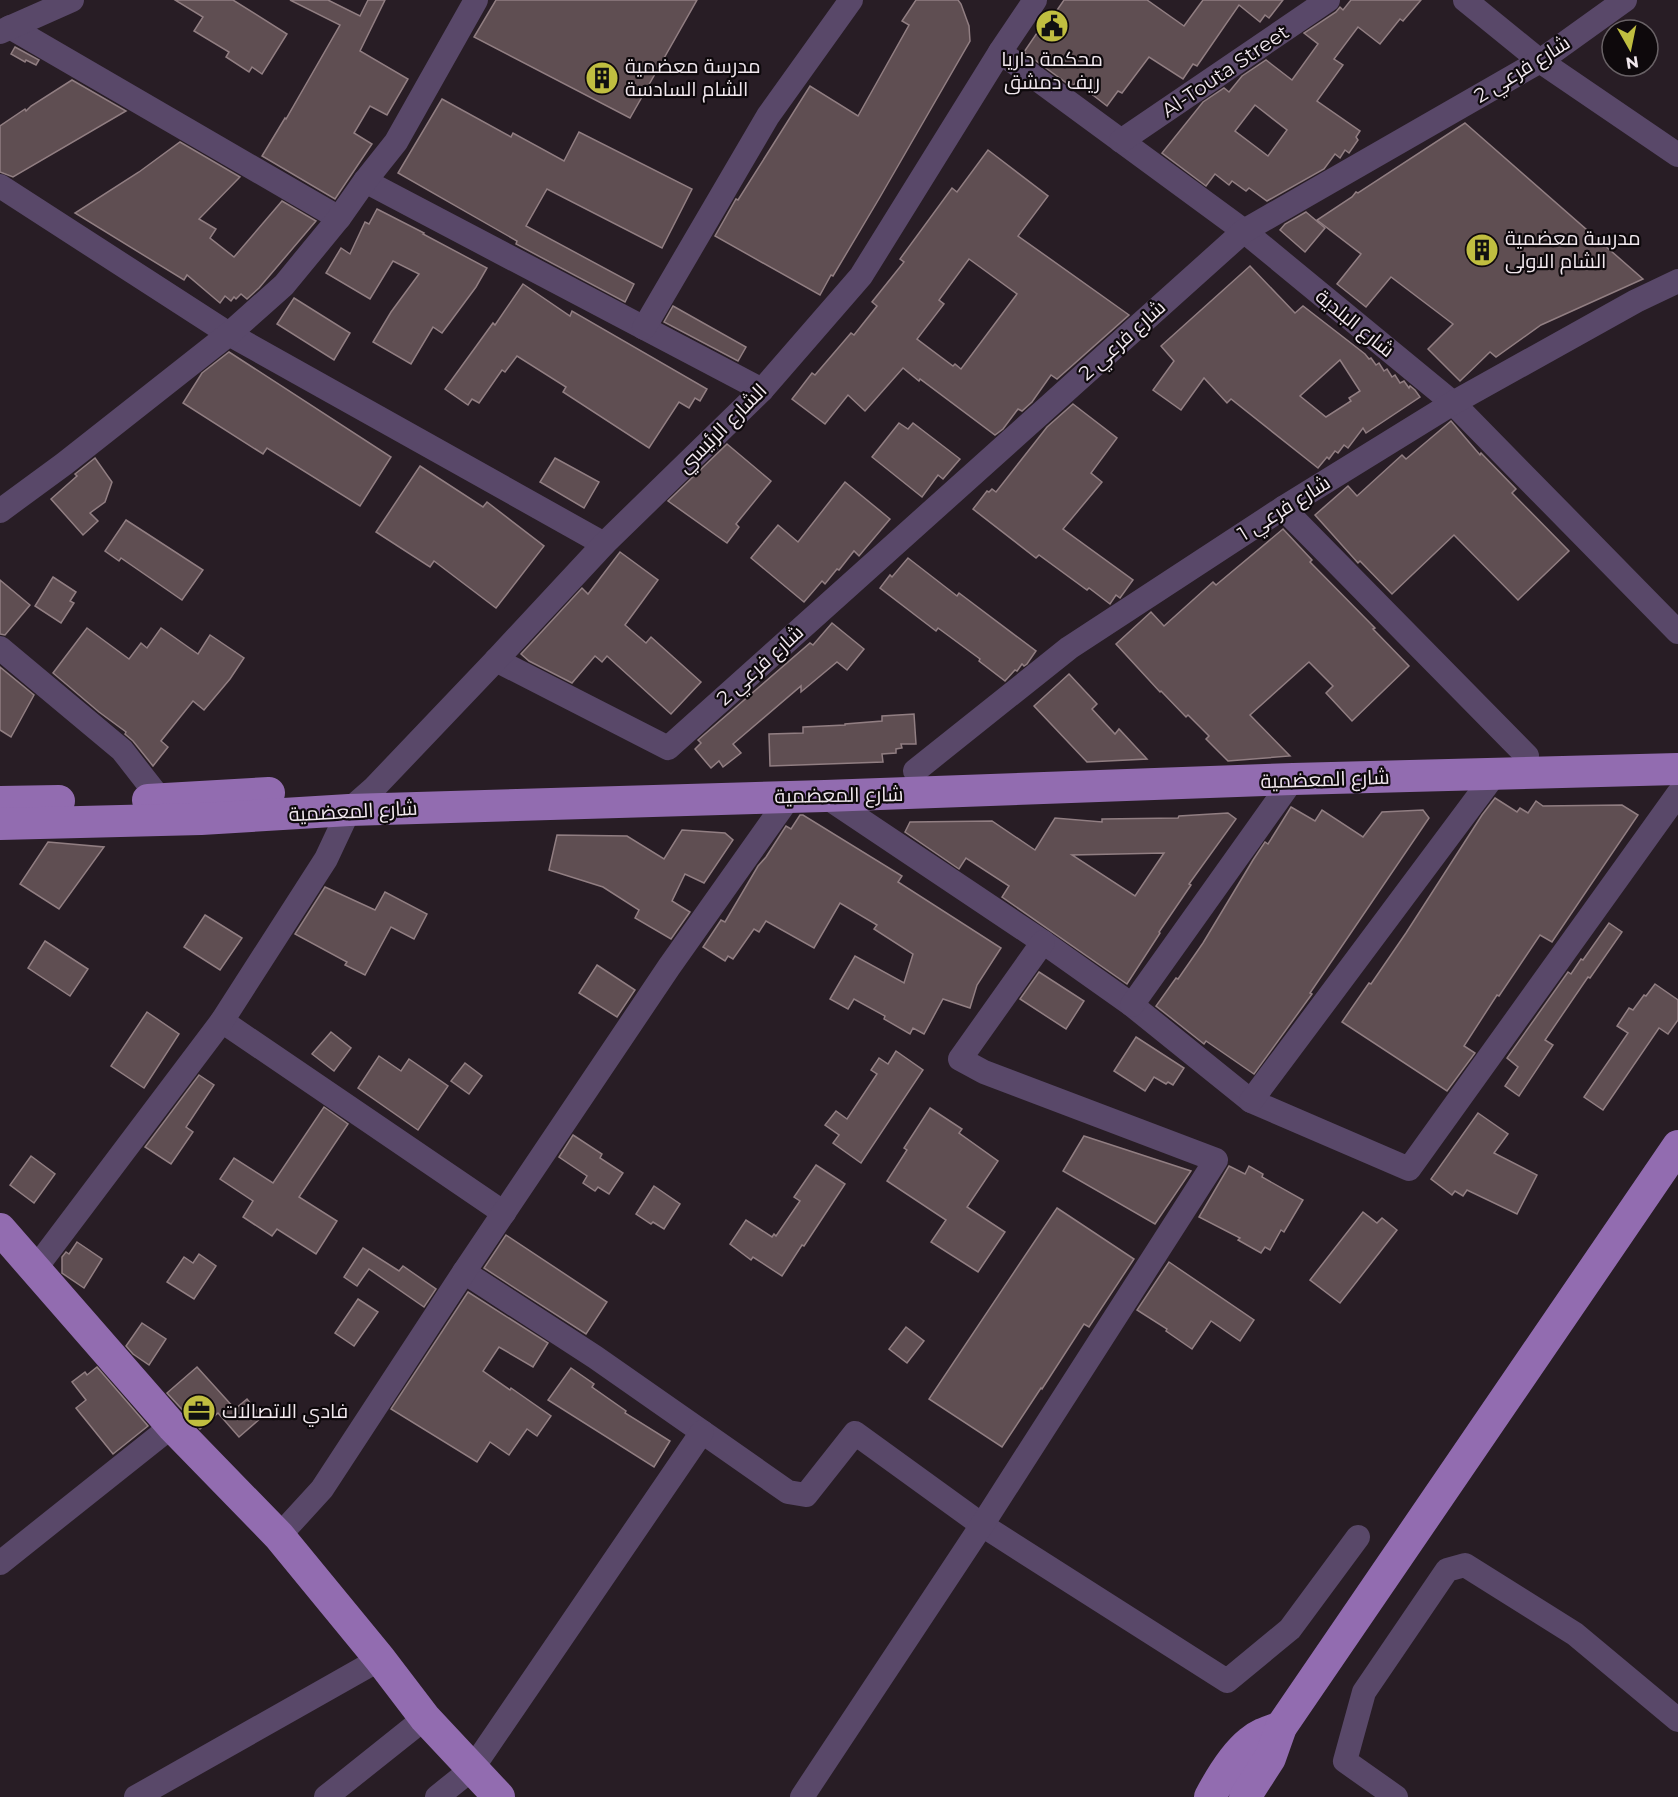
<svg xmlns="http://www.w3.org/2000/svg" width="1678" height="1797" viewBox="0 0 1678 1797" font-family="Montserrat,Cairo,sans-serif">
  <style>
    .building { fill: #5f4e52; stroke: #917e82; stroke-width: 1.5; fill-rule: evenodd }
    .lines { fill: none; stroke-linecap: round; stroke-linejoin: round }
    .minor { stroke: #594869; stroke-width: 24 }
    .major { stroke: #926cb0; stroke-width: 32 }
    .labels { text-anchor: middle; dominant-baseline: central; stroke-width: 4.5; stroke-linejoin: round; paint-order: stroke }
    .poi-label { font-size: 20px; fill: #f1e8ee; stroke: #0e090c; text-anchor: start }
    .street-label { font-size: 20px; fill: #f1e8ee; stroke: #0e090c }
  </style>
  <rect width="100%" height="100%" fill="#281d25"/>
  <g class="building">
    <polygon points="175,0 233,0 287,34 262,74 252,67 249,72 226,57 229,52 194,31 203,17"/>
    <polygon points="290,0 328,0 360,16 368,0 385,0 360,51 408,79 387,115 370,106 354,133 372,144 335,199 262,156 285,118 286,119 340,25"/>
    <polygon points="496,0 697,0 630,118 474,37"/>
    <polygon points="916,0 958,0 961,4 969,26 970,41 880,197 833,276 831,275 820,295 715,236 736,199 738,200 810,86 858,116 909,25 902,21"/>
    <polygon points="1064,0 1147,0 1184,26 1203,0 1283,0 1269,18 1265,15 1260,22 1239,5 1197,66 1193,64 1183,79 1149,57 1122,93 1118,91 1107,106 1076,82 1072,87 1024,52 1039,30 1042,32"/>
    <path d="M1351,0h70l-18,21 -3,-2 -20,25 -22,-17 -24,32 9,6 -26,36 43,30 -4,6 2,3 -9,13 -4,-3 -5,8 -5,-4 -11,15 -57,32 -18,-13 -3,3 -14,-10 -3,4 -14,-11 -9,12 -44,-33 41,-51 21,-14 5,4 13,-16 24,-16 26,20 26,-36 -14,-11 32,-21 4,-5 3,3zM1255,105l32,25 -19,26 -33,-25z"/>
    <polygon points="15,47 39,60 36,65 26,60 25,62 11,54"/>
    <polygon points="72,80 126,111 13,177 0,172 0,126 25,109 26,111 31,106"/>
    <polygon points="442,99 511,137 513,133 564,161 579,132 692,189 662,248 547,189 526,226 634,284 625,302 516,244 517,241 398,173"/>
    <polygon points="1465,123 1643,279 1541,325 1496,357 1490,352 1460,381 1428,349 1453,324 1391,277 1366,307 1337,284 1361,254 1317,220 1352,197 1356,192 1358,193"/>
    <polygon points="180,142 240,177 199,219 216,229 210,238 234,257 282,201 316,221 259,288 247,299 241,294 236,299 234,297 231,301 225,296 220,303 187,275 184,280 75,213 139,172"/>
    <path d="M988,150l60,46 -30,40 111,79 -72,64 -6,-4 -19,27 -10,9 -4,-2 -15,20 -8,6 -75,-56 -1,2 -16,-13 -38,43 -17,-16 -23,29 -33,-25 20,-26 3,2 36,-42 3,2 23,-29 -5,-4 32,-40 -4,-3 52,-71 5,4zM969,259l48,35 -56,75 -6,-5 -2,2 -36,-27 27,-35 -5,-4z"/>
    <polygon points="377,209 424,233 423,234 487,268 476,287 442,333 433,327 411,364 373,342 391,312 419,274 393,261 370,299 326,273 341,248 350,254 365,222 369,224"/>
    <polygon points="1306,212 1325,228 1305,252 1280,230 1285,224"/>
    <path d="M1250,266l45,47 8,-7 62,48 4,5 2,-1 5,7 3,-2 5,8 3,-2 5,8 3,-2 5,8 4,-2 5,7 1,-2 5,4 5,7 -54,36 -3,-5 -15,20 -4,-3 -6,8 -3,-2 -6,8 -2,-2 -9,11 -87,-69 -4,4 -23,-25 -23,32 -28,-20 21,-29 -13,-15zM1340,360l20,31 -11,7 2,3 -25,16 -26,-21z"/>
    <polygon points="523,284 570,316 572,311 707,389 700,401 695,398 689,408 679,402 649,448 563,392 566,387 517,356 505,372 502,370 479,403 472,399 468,405 445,389 493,323 495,325"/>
    <polygon points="294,298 350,333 334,360 277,324"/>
    <polygon points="673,306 746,347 738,361 664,322"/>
    <polygon points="229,352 391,457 360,506 267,448 263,454 183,403 202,373"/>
    <polygon points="1073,404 1117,438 1091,473 1102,482 1063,529 1133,580 1120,598 1116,595 1110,604 1089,588 1087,590 1039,555 1036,558 973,509 987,491 989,492 992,489 996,492 1047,427"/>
    <polygon points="1451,421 1480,455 1481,453 1516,489 1512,493 1569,551 1518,600 1454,535 1392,594 1360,561 1358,563 1315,515 1348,486 1357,496 1402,455 1406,459"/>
    <polygon points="899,423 908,429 913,423 960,459 943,479 938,475 922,497 872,457"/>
    <polygon points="727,444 771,481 736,524 739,527 727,543 668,501"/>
    <polygon points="95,458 112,482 105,502 90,513 98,521 83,535 51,499 77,476 75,474"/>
    <polygon points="555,458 599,482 584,508 540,482"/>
    <polygon points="420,466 483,507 487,502 544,546 496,608 434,561 430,567 376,532"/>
    <polygon points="845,482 890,519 859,556 854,551 839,570 837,569 825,584 822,581 804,602 751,558 778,525 798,542"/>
    <polygon points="126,520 203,570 182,600 121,558 119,561 105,551"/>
    <polygon points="1283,529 1312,560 1310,562 1375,628 1373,629 1409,666 1352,721 1326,693 1333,686 1309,662 1250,715 1290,756 1228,761 1206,739 1209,736 1188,715 1186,717 1161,691 1160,692 1116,644 1151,612 1164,626 1213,582 1216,585"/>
    <polygon points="620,552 658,580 625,625 646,643 651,637 701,682 671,714 607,656 602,662 595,656 572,683 529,661 521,654 582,588 588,594"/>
    <polygon points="908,558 957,596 959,593 1036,651 1027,664 1024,666 1022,664 1017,671 1015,670 1005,681 979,661 980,659 938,628 936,631 880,588 890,575 892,577"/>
    <polygon points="53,577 76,592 70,601 74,603 61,623 35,606"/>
    <polygon points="0,580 30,605 5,635 0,634"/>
    <polygon points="832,623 864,649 847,670 837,662 801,692 801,686 733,744 741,753 723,767 719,761 711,768 695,749 701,743 698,740 810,643 813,645"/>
    <polygon points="87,628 129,659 141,643 147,648 161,628 198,654 210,635 244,658 230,679 204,710 193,701 161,741 168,747 153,766 133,741 125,734 126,732 99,712 53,673"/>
    <polygon points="0,667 34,695 11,737 0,730"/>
    <polygon points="1069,674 1097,704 1092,709 1115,734 1119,729 1147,759 1087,762 1034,706"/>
    <polygon points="914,714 916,744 901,744 902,748 896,749 896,753 882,754 883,762 770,766 769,734 803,733 803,727 845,725 845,724 882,721 882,716"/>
    <polygon points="1495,798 1517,812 1520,808 1528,813 1536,801 1543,806 1622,805 1638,815 1552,942 1540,935 1499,996 1497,995 1464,1046 1475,1053 1447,1091 1342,1022 1369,983 1371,984 1406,933 1482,815"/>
    <polygon points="1291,807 1315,821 1322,810 1363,837 1382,812 1423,810 1429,818 1310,993 1312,994 1254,1074 1206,1041 1204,1044 1156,1006 1176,978 1178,979 1203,943 1253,860 1265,842 1268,844"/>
    <path d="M1228,813l8,6 -47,65 2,1 -32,47 1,1 -33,51 -125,-87 7,-11 -43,-28 -7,11 -54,-37 5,-10 82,-1 43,29 20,-32 47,4v-3l76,-1 1,-2zM1164,853l-29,43 -63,-41z"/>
    <polygon points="800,815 803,815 902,876 898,882 1001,948 977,985 970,1008 943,999 924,1034 913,1028 910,1034 884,1019 885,1016 854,999 848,1009 830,999 855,956 904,983 913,954 874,929 877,925 840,903 814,948 766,921 759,932 754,929 733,959 728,956 725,961 703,947 721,920 725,922 758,866 766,857 786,826 791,829"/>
    <polygon points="682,830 725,833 733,840 704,883 685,874 672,901 690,912 671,939 635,918 639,910 603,887 549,870 557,835 627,836 664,859"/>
    <polygon points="48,842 104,847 59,909 20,884"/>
    <polygon points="325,887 375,910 385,892 427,914 414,939 391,927 365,975 345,965 347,962 295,934"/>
    <polygon points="205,915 242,938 220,970 184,947"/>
    <polygon points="1609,923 1622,932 1590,978 1588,977 1545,1040 1553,1045 1519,1096 1505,1086 1518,1067 1507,1058 1568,972 1571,974 1581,959 1583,960"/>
    <polygon points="45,941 88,969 70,996 28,968"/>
    <polygon points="597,965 635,990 617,1017 579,993"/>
    <polygon points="1039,972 1084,1001 1066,1029 1020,999"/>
    <polygon points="1655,984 1678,1000 1678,1020 1668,1034 1659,1028 1603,1110 1584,1097 1628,1033 1617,1026 1629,1008 1633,1010 1644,995 1646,996"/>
    <polygon points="147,1012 179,1034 144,1088 111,1066"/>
    <polygon points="331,1032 351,1048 334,1071 312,1054"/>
    <polygon points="1136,1037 1184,1068 1173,1085 1168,1082 1166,1084 1154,1077 1145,1091 1114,1071"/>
    <polygon points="896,1051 923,1070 861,1163 833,1143 839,1135 825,1125 836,1111 847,1119 877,1074 871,1070 879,1058 888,1064"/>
    <polygon points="379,1056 401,1071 409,1059 448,1086 418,1130 358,1088"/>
    <polygon points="465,1063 482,1076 469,1094 451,1081"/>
    <polygon points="199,1075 214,1085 186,1127 193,1132 171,1164 145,1147"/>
    <polygon points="324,1107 348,1124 299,1197 337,1221 316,1254 277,1229 272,1236 243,1217 253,1201 220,1179 234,1158 273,1183"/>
    <polygon points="930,1108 962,1129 959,1133 998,1161 967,1207 1005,1232 978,1272 931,1242 946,1220 887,1181 907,1150 904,1148"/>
    <polygon points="1478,1113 1508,1134 1494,1153 1537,1175 1517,1214 1467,1190 1463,1196 1455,1191 1452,1195 1431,1179"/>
    <polygon points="573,1135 602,1154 600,1158 623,1173 609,1194 598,1187 595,1191 583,1183 587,1176 559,1157"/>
    <polygon points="1084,1136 1191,1171 1155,1224 1063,1171"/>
    <polygon points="31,1156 55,1174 34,1203 10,1185"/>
    <polygon points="816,1165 845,1184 804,1246 802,1245 782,1276 753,1257 751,1260 730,1244 746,1220 772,1237 774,1234 776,1236 800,1201 794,1197"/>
    <polygon points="1229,1166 1245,1174 1249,1166 1263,1174 1262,1177 1303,1200 1284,1232 1281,1230 1270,1250 1265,1247 1261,1253 1238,1240 1240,1238 1199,1217"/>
    <polygon points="654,1186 680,1204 664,1229 653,1222 651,1224 636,1214"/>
    <polygon points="1057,1208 1134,1259 1089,1327 1084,1324 1042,1389 1041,1388 1002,1447 929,1399"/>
    <polygon points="1363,1212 1377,1223 1382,1218 1397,1230 1340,1303 1310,1280"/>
    <polygon points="506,1235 607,1302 586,1334 484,1268"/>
    <polygon points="77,1242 102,1259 84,1288 62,1273 62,1257 66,1252 69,1254"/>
    <polygon points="363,1248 399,1271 403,1266 436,1289 424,1307 369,1269 357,1286 344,1277"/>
    <polygon points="199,1254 216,1266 194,1299 167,1282 184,1257 193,1263"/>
    <polygon points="1169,1262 1254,1320 1240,1341 1211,1321 1192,1349 1166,1331 1167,1329 1137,1310"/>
    <polygon points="468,1292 548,1343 533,1367 499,1347 483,1371 510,1390 511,1388 551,1416 537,1436 527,1429 509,1455 490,1442 477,1462 391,1409"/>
    <polygon points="358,1299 378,1312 354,1346 335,1333"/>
    <polygon points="142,1323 166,1339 149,1365 133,1354 126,1346"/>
    <polygon points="906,1327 924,1341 907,1363 889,1349"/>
    <polygon points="97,1367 148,1426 113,1454 76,1408 86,1400 72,1382 85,1372 87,1375"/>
    <polygon points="197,1367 235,1409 247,1399 262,1417 239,1437 218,1413 200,1429 167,1393"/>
    <polygon points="571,1368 594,1384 592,1387 626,1411 625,1413 670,1441 654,1467 548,1400"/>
  </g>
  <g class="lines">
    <g class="minor">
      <polyline points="1465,0 1540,61 1678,155"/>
      <polyline points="10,27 339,218"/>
      <polyline points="0,32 72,0"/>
      <polyline points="1000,52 1244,231 1453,403 1678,632"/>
      <polyline points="1121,141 1328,0"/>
      <polyline points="365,181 762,390"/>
      <polyline points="0,186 229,334 604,544"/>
      <polyline points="644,328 768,116 851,0"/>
      <polyline points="1283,508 1527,756"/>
      <polyline points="0,511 64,464 229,334 284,285 339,218 365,181 396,142 476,0"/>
      <polyline points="0,648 122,750 161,800"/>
      <polyline points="496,660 668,748 1244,231 1540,61 1625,0"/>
      <polyline points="915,771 1069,648 1283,508 1453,403 1636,301 1678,281"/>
      <polyline points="825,796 1043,942 1132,1005 1251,1101 1409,1169 1678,794"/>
      <polyline points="1132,1005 1293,779"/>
      <polyline points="222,1021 504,1213"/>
      <polyline points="1251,1101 1495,774"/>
      <polyline points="35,1269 222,1021 326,859 349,810 374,788 496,660 604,544 762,390 861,276 1000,52 1035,0"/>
      <polyline points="464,1272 595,1357 788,1492 806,1495 855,1433 982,1525 1227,1681 1290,1629 1358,1537"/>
      <polyline points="279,1536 322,1489 464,1272 669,967 790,796"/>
      <polyline points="0,1563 172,1426"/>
      <polyline points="136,1797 380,1659"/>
      <polyline points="326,1797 425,1718"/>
      <polyline points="437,1797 472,1769 702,1432"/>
      <polyline points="802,1797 982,1525 1216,1160 984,1072 960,1059 1043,942"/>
      <polyline points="1396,1797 1345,1761 1364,1692 1447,1570 1465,1565 1575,1634 1678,1720"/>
    </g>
    <g class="major">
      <polyline points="148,800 269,793"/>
      <polyline points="0,802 59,801"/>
      <polyline points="0,824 201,819 349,810 825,796 1293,779 1678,769"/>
      <polyline points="0,1229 172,1426 279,1536 380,1659 425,1718 499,1797"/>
      <path d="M1210,1797c9,-17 25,-43 40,-55 9,-8 20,-11 31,-15"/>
      <polyline points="1245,1797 1270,1758 1281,1727 1678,1146"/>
    </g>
  </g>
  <defs>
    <g id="civic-disc" transform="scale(1.725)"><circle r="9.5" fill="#c0be40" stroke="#0e090c"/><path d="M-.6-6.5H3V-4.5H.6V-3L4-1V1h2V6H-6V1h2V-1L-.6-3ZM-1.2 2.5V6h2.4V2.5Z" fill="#111"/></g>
    <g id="building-disc" transform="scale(1.725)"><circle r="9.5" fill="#c0be40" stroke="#0e090c"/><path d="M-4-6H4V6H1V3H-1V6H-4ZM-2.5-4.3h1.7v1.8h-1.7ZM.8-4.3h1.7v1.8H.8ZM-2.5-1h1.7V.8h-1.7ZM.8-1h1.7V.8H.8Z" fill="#111"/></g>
    <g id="office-disc" transform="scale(1.725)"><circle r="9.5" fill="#c0be40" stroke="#0e090c"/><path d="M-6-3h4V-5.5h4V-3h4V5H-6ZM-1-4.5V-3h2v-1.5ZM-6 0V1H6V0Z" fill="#111"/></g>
  </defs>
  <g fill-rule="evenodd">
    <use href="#civic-disc" x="1052" y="26"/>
    <use href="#building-disc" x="602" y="78"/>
    <use href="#building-disc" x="1482" y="250"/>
    <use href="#office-disc" x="199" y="1411"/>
  </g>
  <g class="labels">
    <g class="poi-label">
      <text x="1052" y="59" text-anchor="middle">محكمة داريا<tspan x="1052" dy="23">ريف دمشق</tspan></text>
      <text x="625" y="66">مدرسة معضمية<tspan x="625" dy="23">الشام السادسة</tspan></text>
      <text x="1505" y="238">مدرسة معضمية<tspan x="1505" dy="23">الشام الاولى</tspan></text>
      <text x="222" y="1411">فادي الاتصالات</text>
    </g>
    <g class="street-label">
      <text transform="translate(1522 69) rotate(-32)">شارع فرعي 2</text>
      <text transform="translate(1225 71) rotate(-34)">Al-Touta Street</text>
      <text transform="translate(1355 323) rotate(39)">شارع البلدية</text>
      <text transform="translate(1122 340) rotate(-42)">شارع فرعي 2</text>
      <text transform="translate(722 428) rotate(-45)">الشارع الرئيسي</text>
      <text transform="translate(1284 508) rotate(-32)">شارع فرعي 1</text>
      <text transform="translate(760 665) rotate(-42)">شارع فرعي 2</text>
      <text transform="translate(1325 779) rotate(-2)">شارع المعضمية</text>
      <text transform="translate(839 795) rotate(-1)">شارع المعضمية</text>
      <text transform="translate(353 811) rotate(-3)">شارع المعضمية</text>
    </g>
  </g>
  <g transform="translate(1630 48) rotate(171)"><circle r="28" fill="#0e090c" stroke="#696266" stroke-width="1.5"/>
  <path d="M0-4.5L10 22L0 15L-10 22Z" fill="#c0be40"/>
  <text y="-9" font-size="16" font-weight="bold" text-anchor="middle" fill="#f1e8ee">N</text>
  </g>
</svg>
